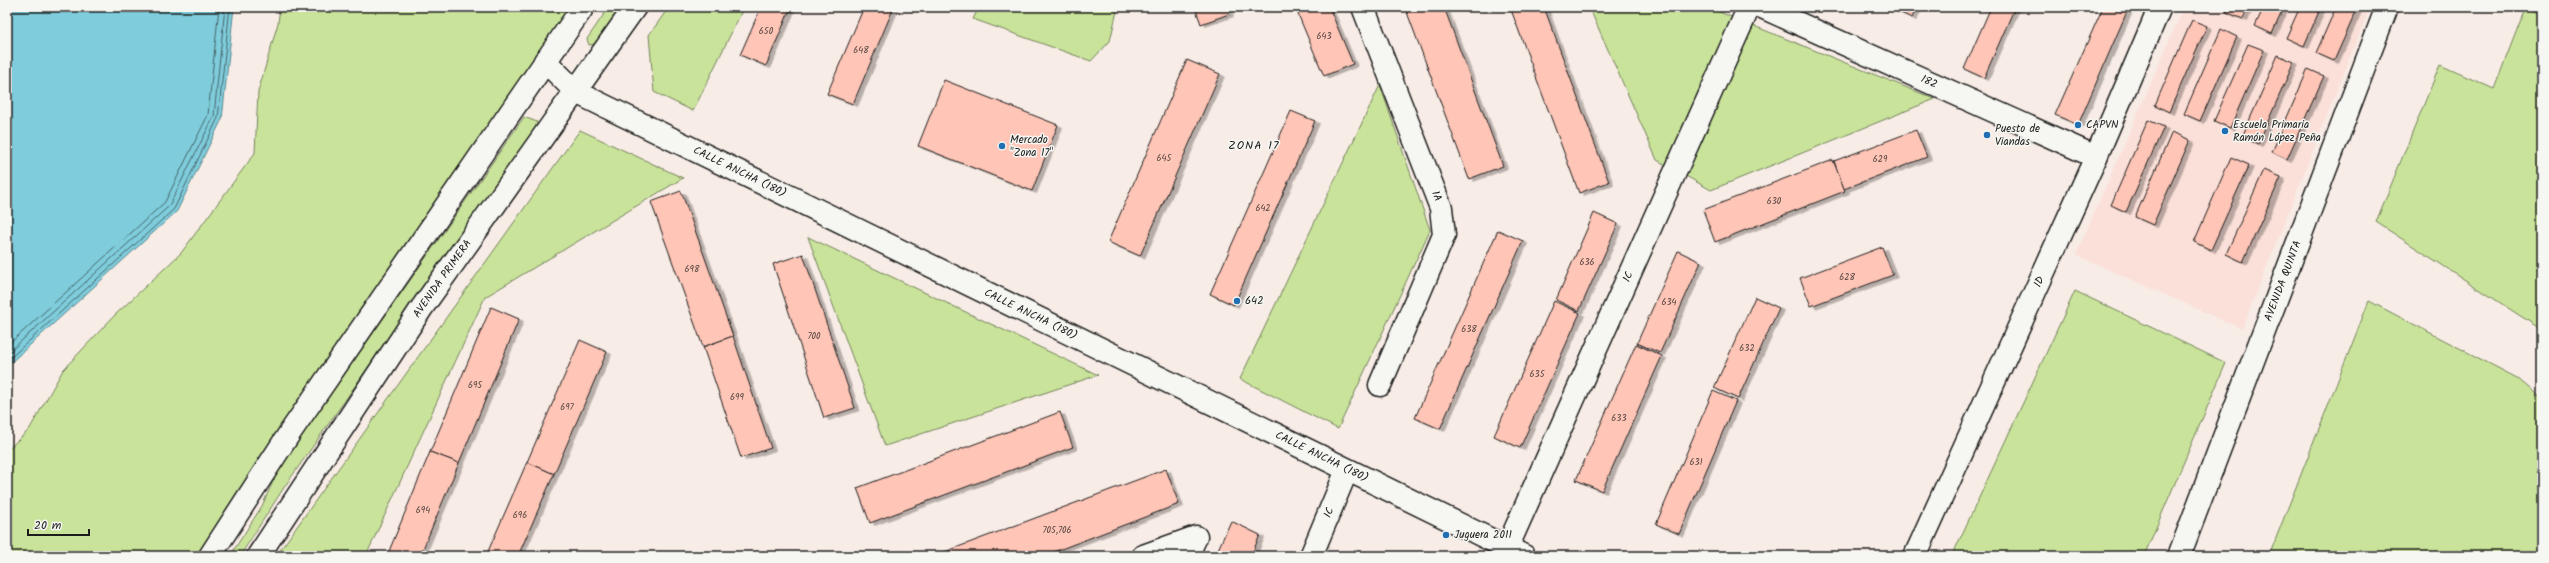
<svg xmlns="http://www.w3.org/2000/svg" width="2549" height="563" viewBox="0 0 2549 563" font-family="Kalam,sans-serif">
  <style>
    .built { fill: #fae0d8 }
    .green { fill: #c9e49a; stroke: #72805b }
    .water { fill: #7fcddc; stroke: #57868f }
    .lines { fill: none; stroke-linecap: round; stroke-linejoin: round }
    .shore { stroke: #446369; stroke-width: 1 }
    .building { fill: #ffc5b6; stroke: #1c1c1c; filter: url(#shadow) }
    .minor-casing { stroke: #1c1c1c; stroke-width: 25 }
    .tertiary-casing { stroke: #1c1c1c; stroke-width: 25 }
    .secondary-casing { stroke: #1c1c1c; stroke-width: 25 }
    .minor { stroke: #f6f6f2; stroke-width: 22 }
    .tertiary { stroke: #f6f6f2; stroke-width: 22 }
    .secondary { stroke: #f6f6f2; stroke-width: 22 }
    .poi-dot { fill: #1f6fb2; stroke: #f6f6f2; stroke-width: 1.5 }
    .labels { text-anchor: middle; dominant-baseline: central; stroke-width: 3; stroke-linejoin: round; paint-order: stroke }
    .number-label { font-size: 9px; fill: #554642 }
    .street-label { font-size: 11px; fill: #1c1c1c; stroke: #f6f6f2 }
    .poi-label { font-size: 11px; fill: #1c1c1c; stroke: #f6f6f2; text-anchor: start }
    .neighbourhood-label { font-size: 12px; letter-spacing: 1px; fill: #1c1c1c; stroke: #f6f6f2 }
  </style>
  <defs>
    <filter id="shadow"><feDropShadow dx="4.5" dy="2.5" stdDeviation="0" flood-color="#0004"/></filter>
  </defs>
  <rect width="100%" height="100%" fill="#f8ece6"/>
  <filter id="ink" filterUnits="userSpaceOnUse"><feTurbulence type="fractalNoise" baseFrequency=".025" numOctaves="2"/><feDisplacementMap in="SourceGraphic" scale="8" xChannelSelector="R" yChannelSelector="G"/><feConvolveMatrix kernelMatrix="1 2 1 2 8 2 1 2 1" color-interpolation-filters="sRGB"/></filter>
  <g filter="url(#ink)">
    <polygon class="built" points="2184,7 2370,7 2242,329 2076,255"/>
    <g class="green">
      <polygon points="280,7 574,7 367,303 199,556 7,556 7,450 29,430 63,370 114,316 181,253 255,153 258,92 278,23"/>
      <polygon points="609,7 621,7 595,44 589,45 587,39"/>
      <polygon points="669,7 744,7 693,111 654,92 649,35"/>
      <polygon points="979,7 1116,7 1117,11 1110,41 1091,61 973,19"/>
      <polygon points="1589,7 1707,7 1935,99 1711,190 1657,160"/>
      <polygon points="2525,9 2542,15 2542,330 2376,222 2440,65 2494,89"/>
      <polygon points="1380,85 1430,230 1338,429 1240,379"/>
      <polygon points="524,117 537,122 535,129 285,486 240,556 230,556 262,506 279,468"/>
      <polygon points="580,130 683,178 485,297 366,556 276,556"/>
      <polygon points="808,237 1098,375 885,446"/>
      <polygon points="2075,291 2226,363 2144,556 1952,556"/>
      <polygon points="2369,301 2517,378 2542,399 2542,556 2269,556"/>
    </g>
    <polygon class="water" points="7,7 234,7 222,119 177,211 7,366"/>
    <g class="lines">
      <g class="shore">
        <polyline points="7,346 165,202 208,115 219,7"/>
        <polyline points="7,354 169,206 214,116 225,7"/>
        <polyline points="7,361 174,209 218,118 230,7"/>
      </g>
    </g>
    <g class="building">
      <polygon points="761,7 791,7 766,66 740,55"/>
      <polygon points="864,7 894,7 853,104 827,94"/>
      <polygon points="1195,7 1227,7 1229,14 1201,24"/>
      <polygon points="1295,7 1329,7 1353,64 1324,76"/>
      <polygon points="1405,7 1444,7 1503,166 1469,179"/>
      <polygon points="1510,7 1544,7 1609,182 1579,193"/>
      <polygon points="1888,7 1917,7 1912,18"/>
      <polygon points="1991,7 2015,7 1984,78 1964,69"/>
      <polygon points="2103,7 2129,7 2078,125 2055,115"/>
      <polygon points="2229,7 2248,7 2243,19 2226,12"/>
      <polygon points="2264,7 2284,7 2272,34 2255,26"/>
      <polygon points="2300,7 2321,7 2304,46 2286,38"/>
      <polygon points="2336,7 2358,7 2334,61 2316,53"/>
      <polygon points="2192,20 2207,26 2169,112 2155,105"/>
      <polygon points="2221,29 2237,37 2200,121 2184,114"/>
      <polygon points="2248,44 2264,50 2230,128 2214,121"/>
      <polygon points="2278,55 2294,62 2258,144 2242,137"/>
      <polygon points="1187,60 1220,74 1140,256 1108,242"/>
      <polygon points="2308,69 2324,76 2287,159 2272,152"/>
      <polygon points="944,80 1058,125 1032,191 918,146"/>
      <polygon points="1291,111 1315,121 1234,305 1210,294"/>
      <polygon points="2148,120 2164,127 2126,212 2111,205"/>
      <polygon points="1916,130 1927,157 1844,189 1834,161"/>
      <polygon points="2172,132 2190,140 2153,225 2135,217"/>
      <polygon points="2231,157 2249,165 2211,250 2194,242"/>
      <polygon points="1833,160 1845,191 1715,242 1703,210"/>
      <polygon points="2264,170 2281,177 2243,262 2226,254"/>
      <polygon points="681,191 733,336 703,347 651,202"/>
      <polygon points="1594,213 1618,224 1579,311 1556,300"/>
      <polygon points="1498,230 1523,241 1440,429 1415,418"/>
      <polygon points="1882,247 1893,275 1811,306 1800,278"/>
      <polygon points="1678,251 1701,262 1660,353 1637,343"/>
      <polygon points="803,254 855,408 824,418 773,264"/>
      <polygon points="1755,297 1779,308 1738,399 1714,388"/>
      <polygon points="1554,301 1580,313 1520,448 1494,436"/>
      <polygon points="491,307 519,319 459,463 430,452"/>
      <polygon points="733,336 771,448 741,458 703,347"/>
      <polygon points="580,340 607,352 554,474 527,462"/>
      <polygon points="1636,344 1662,356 1602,491 1576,480"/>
      <polygon points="1713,391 1736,401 1679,534 1656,524"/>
      <polygon points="1060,412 1073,447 870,523 857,488"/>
      <polygon points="430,452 459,463 420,556 387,556"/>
      <polygon points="527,462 554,474 518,556 486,556"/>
      <polygon points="1166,469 1179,504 1043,556 934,556"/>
      <polygon points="1231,521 1260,535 1251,556 1215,556"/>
    </g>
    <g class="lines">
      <g class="minor-casing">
        <g id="minor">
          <path id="s1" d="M1363,7l78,201 3,27 -64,150"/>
          <path id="s2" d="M1762,7l334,150"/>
          <path id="s3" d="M1507,548l242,-541"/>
          <polyline points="1143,556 1196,537 1187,556"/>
          <path id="s4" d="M1311,556l36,-86"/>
          <path id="s5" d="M1915,556l181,-399 64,-150"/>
        </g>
      </g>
      <g class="tertiary-casing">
        <g id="tertiary">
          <path id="s6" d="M545,61l31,31 948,464"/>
          <polyline points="210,556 291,431 583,7"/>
          <path id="s7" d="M258,556l163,-247 214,-302"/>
        </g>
      </g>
      <g class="secondary-casing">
        <g id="secondary">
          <path id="s8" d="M2179,556l208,-549"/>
        </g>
      </g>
      <use href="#minor" class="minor"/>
      <use href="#tertiary" class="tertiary"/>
      <use href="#secondary" class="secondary"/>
    </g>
  </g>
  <g class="poi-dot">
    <circle cx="2078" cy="125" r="4"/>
    <circle cx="2225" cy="131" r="4"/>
    <circle cx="1987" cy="135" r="4"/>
    <circle cx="1002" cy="146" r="4"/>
    <circle cx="1237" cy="301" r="4"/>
    <circle cx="1446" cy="535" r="4"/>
  </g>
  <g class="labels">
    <g class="number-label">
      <text x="766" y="31">650</text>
      <text x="1324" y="36">643</text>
      <text x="861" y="50">648</text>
      <text x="1164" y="158">645</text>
      <text x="1880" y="159">629</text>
      <text x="1774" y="201">630</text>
      <text x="1263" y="208">642</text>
      <text x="1587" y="262">636</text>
      <text x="692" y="269">698</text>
      <text x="1847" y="277">628</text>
      <text x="1669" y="302">634</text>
      <text x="1469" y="329">638</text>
      <text x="814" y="336">700</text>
      <text x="1747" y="348">632</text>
      <text x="1537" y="374">635</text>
      <text x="475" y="385">695</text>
      <text x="737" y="397">699</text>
      <text x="567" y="407">697</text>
      <text x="1619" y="418">633</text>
      <text x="1696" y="462">631</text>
      <text x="423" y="510">694</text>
      <text x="520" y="515">696</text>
      <text x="1057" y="530">705,706</text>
    </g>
    <g class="street-label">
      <text stroke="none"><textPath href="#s2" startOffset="183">182</textPath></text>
      <text stroke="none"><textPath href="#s6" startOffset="226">CALLE ANCHA (180)</textPath></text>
      <text stroke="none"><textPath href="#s1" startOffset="203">1A</textPath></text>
      <text stroke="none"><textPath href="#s3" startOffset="297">1C</textPath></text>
      <text stroke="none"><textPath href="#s7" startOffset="333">AVENIDA PRIMERA</textPath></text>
      <text stroke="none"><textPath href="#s5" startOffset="301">1D</textPath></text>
      <text stroke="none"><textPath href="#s8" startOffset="294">AVENIDA QUINTA</textPath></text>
      <text stroke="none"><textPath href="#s6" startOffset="550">CALLE ANCHA (180)</textPath></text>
      <text stroke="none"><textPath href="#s6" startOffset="874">CALLE ANCHA (180)</textPath></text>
      <text stroke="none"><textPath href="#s4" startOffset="47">1C</textPath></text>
    </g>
    <g class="poi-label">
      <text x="2086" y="125">CAPVN</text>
      <text x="2233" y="125">Escuela Primaria<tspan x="2233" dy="13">Ramón López Peña</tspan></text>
      <text x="1995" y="129">Puesto de<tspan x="1995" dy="13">Viandas</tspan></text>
      <text x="1010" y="140">Mercado<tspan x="1010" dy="13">"Zona 17"</tspan></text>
      <text x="1245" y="301">642</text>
      <text x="1454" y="535">Juguera 2011</text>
    </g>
    <g class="neighbourhood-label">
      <text x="1254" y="145">ZONA 17</text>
    </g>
  </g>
  <rect width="2549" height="563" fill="none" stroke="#f6f6f2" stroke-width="24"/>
  <rect x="12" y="12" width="2525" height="539" fill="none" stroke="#1c1c1c" stroke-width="1.5" filter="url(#ink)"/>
  <path d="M28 529v6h61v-6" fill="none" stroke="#1c1c1c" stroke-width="2"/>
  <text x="34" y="529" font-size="12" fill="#1c1c1c" stroke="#f6f6f2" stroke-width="3" paint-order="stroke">20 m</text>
</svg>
